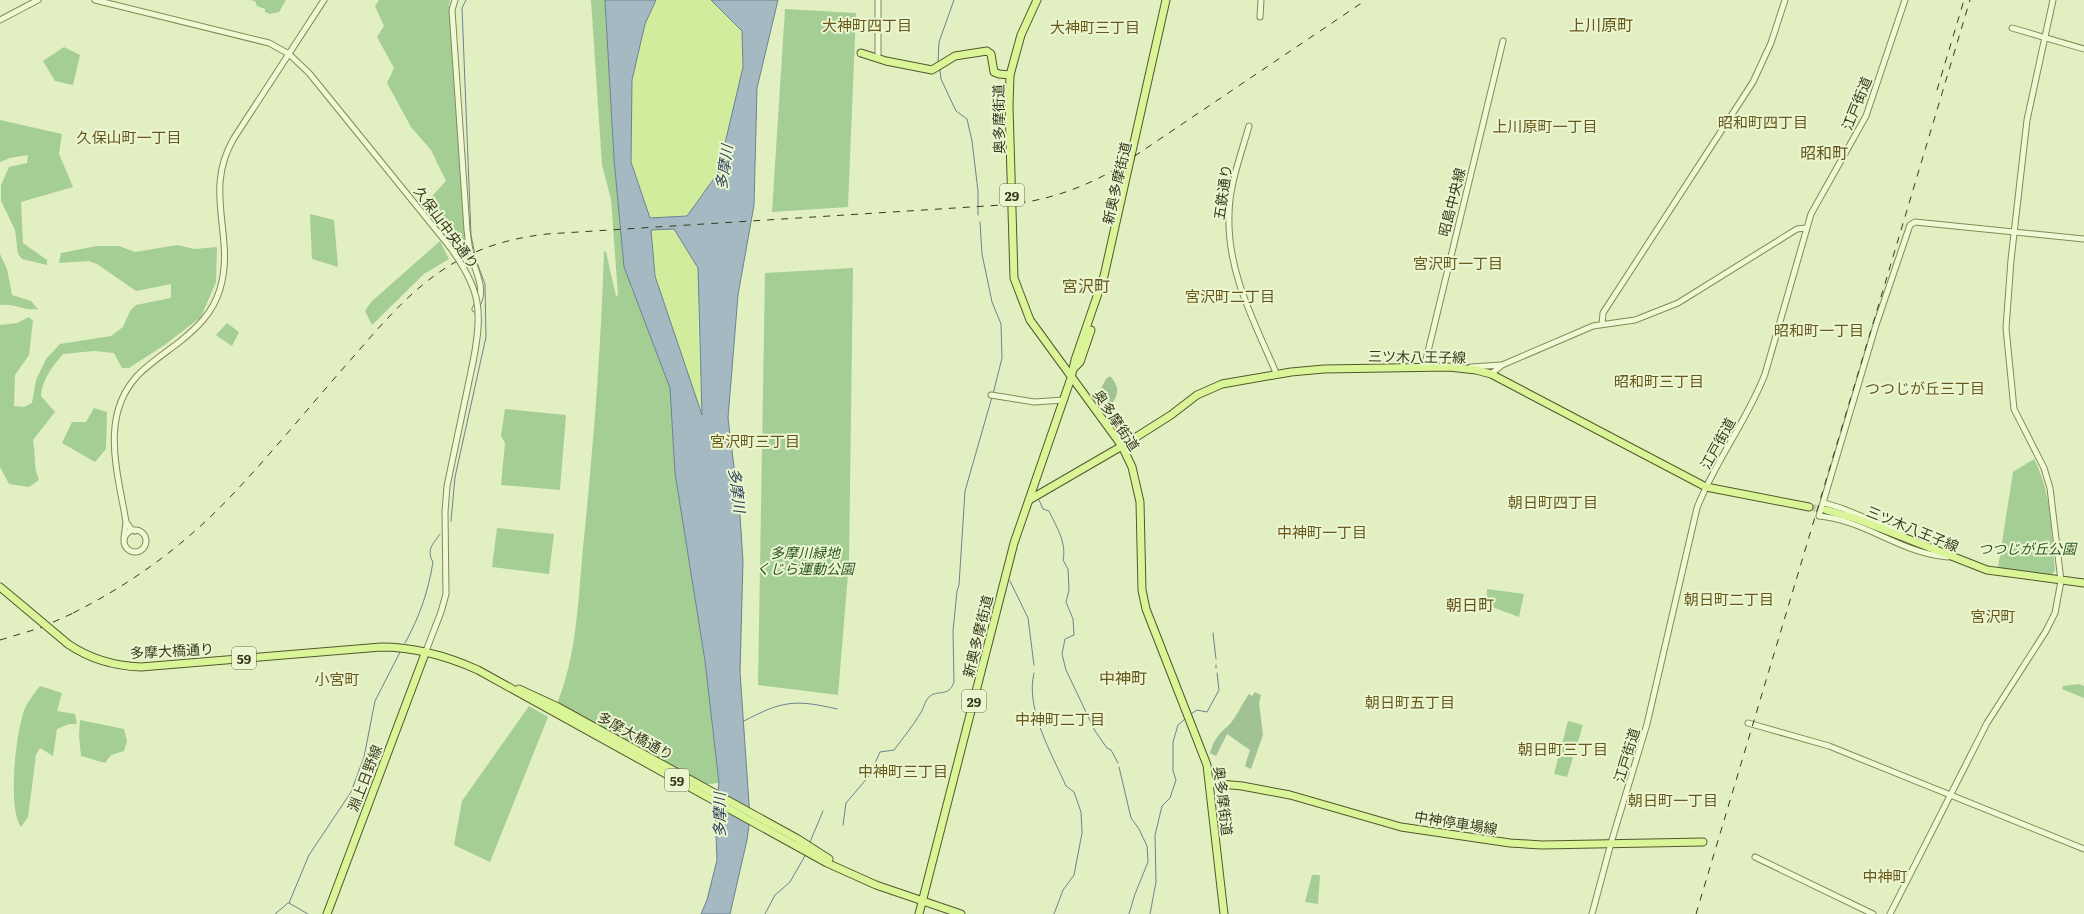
<svg xmlns="http://www.w3.org/2000/svg" width="2084" height="914" viewBox="0 0 2084 914" font-family="Literata,'Noto Sans JP',serif">
  <style>
    .green { fill: #a5ce95 }
    .sand { fill: #d2ec9d }
    .cemetery { fill: #a1c295 }
    .water { fill: #a4b9c2; stroke: #6b8390; fill-rule: evenodd }
    .lines { fill: none; stroke-linecap: round; stroke-linejoin: round }
    .stream { stroke: #6b8390; stroke-width: 1 }
    .major-tunnel { stroke: #c0cba0; stroke-width: 7; stroke-dasharray: 7 3.5; stroke-linecap: butt }
    .minor-casing { stroke: #838a58; stroke-width: 7 }
    .major-casing { stroke: #54572d; stroke-width: 9 }
    .minor { stroke: #effad5; stroke-width: 5 }
    .major { stroke: #daf498; stroke-width: 7 }
    .rail { stroke: #37391d; stroke-width: 1; stroke-dasharray: 7 7; stroke-linecap: butt }
    .minor-bridge-casing { stroke: #838a58; stroke-width: 7; stroke-linecap: butt }
    .major-bridge-casing { stroke: #54572d; stroke-width: 9; stroke-linecap: butt }
    .minor-bridge { stroke: #effad5; stroke-width: 5 }
    .major-bridge { stroke: #daf498; stroke-width: 7 }
    .labels { text-anchor: middle; dominant-baseline: central; stroke-width: 4; stroke-linejoin: round; paint-order: stroke }
    .shield { fill: #ebf6d1; stroke: #6d7253; stroke-width: 1 }
    .shield-label { font-size: 13px; font-weight: bold; fill: #37391d }
    .street-label { font-size: 14px; fill: #37391d; stroke: #ebf6d1 }
    .park-label { font-size: 14px; font-style: italic; fill: #2b5623; stroke: #ebf6d1 }
    .neighbourhood-label { font-size: 15px; fill: #67581b; stroke: #ebf6d1 }
    .water-label { font-size: 15px; font-style: italic; fill: #2c4159; stroke: #ebf6d1 }
    .quarter-label { font-size: 16px; fill: #67581b; stroke: #ebf6d1 }
  </style>
  <rect width="100%" height="100%" fill="#e2efc1"/>
  <g class="green">
    <polygon points="250,0 286,0 279,12 270,14 265,12 265,9 257,6 255,1"/>
    <polygon points="379,0 450,0 449,6 465,244 462,251 424,205 446,181 431,150 411,127 387,83 394,68 377,37 384,26 375,6"/>
    <path d="M591,0h14l9,159 10,108 46,121 5,85 30,188 14,122 -20,2 -143,-79c21,-49 22,-105 27,-158 10,-99 18,-197 21,-297l2,1 10,44 2,-1 -7,-96 -9,-34z"/>
    <polygon points="785,9 856,13 848,207 772,212"/>
    <polygon points="64,47 80,55 73,85 55,81 43,61"/>
    <polygon points="0,120 62,134 59,154 73,187 21,202 23,243 47,260 47,265 22,259 18,254 15,230 1,201 1,185 9,167 27,163 28,155 10,158 0,162"/>
    <polygon points="310,214 334,220 338,267 312,259"/>
    <polygon points="440,241 449,259 424,274 372,325 365,311 371,302"/>
    <path d="M177,245l17,4 23,-2 -1,35 -15,35 -35,27 -37,24h-7l-8,-15 -20,-2 -31,3c-10,12 -21,25 -22,42l14,16 -22,28c3,16 0,25 6,40l-10,7 -20,-3 -9,-17v-142l17,-2 12,-6 4,4 -4,34 -14,20 -1,31 10,1 8,-4 4,-23 10,-21 14,-15 51,-8 12,-9 7,-16 6,-6 35,-7v-14l-35,7 -39,-27 -8,-3 -30,2 2,-10 36,-7h22l16,6z"/>
    <path d="M0,254l7,15 5,26 19,6 7,8c-15,2 -22,-6 -38,-4z"/>
    <polygon points="853,268 849,562 838,695 758,685 765,273"/>
    <polygon points="227,323 239,332 232,346 216,335"/>
    <polygon points="94,408 107,412 106,449 95,462 62,443 72,422 86,422"/>
    <polygon points="505,409 566,415 560,490 501,485 505,443 501,436"/>
    <path d="M2034,459c18,34 17,74 21,112l-4,4 -53,-7 15,-96z"/>
    <polygon points="497,528 554,534 549,574 492,567"/>
    <polygon points="1487,589 1524,594 1519,617 1487,605"/>
    <polygon points="2079,684 2084,686 2084,698 2062,689 2063,686"/>
    <path d="M40,686l22,7 -5,18 18,3 2,10h-8l-12,5 -4,27 -13,-8 -4,7 -8,62 -7,10c-14,-18 -5,-101 5,-121 4,-7 9,-14 14,-20z"/>
    <polygon points="529,706 548,717 490,862 454,845 462,801"/>
    <polygon points="80,720 124,729 127,741 124,751 111,755 105,763 81,756 79,735"/>
    <polygon points="1568,721 1583,725 1567,777 1554,774"/>
    <polygon points="1312,875 1320,875 1318,904 1305,902"/>
  </g>
  <g class="sand">
    <polygon points="656,0 711,0 742,31 743,67 718,173 687,216 650,218 631,162 632,80 645,24"/>
    <polygon points="674,229 698,268 698,327 702,416 655,276 651,230"/>
  </g>
  <g class="cemetery">
    <path d="M1110,376c10,11 9,19 0,30h-3l-9,-12 8,-15z"/>
    <path d="M1255,692l6,3 -2,8 4,32 -12,34 -6,-3 5,-16 -23,-16 -11,22 -6,-3c3,-12 9,-20 18,-27 7,-6 15,-24 21,-32l3,2z"/>
  </g>
  <path class="water" d="M605,0h51l-11,24 -13,56 -1,82 19,56 37,-2 31,-43 25,-106 -1,-36 -31,-31h67l-21,88 -3,117 -16,90 -10,123 12,98 3,45 -3,111 10,146 -3,22 -17,74h-29l6,-14 10,-40 -2,-48 4,-29 -14,-122 -30,-188 -5,-85 -46,-121 -10,-108zM674,229l24,39 4,147 -47,-139 -4,-46z"/>
  <g class="lines">
    <g class="stream">
      <polyline points="938,63 939,42 954,0"/>
      <polyline points="940,70 941,79 956,111 967,119 972,141 978,191 978,215"/>
      <polyline points="980,222 982,254 992,302 1001,324 1002,358 993,394"/>
      <path d="M1039,500l4,9 6,2c7,15 18,32 14,49l5,9 1,21 -3,12 7,17 1,16 -9,4 -3,15 4,16 29,61 12,17 4,2 7,13"/>
      <polyline points="451,521 455,477 486,337 485,284 476,260 471,235 462,8 466,0"/>
      <polyline points="1010,581 1028,618 1034,665"/>
      <polyline points="1213,633 1216,659"/>
      <path d="M405,643c15,-27 23,-51 28,-81 -7,-12 0,-18 7,-28"/>
      <polyline points="1216,665 1216,668"/>
      <path d="M1034,673c-9,36 18,81 32,113l8,6 7,20 1,21 -8,42 -11,15 -9,24"/>
      <polyline points="1191,714 1197,710 1207,712 1219,690 1217,673"/>
      <path d="M744,721c38,-20 50,-22 93,-12"/>
      <polyline points="1119,767 1131,818 1139,829 1147,846 1148,862 1135,894 1129,914"/>
      <path d="M843,825l3,-22 23,-27 11,-24 14,-2c9,-12 18,-23 26,-36 4,-5 4,-12 9,-17 8,-8 20,1 25,-15l-1,-51 4,-40 2,-6 6,-94 27,-94"/>
      <polyline points="810,842 823,811"/>
      <polyline points="289,903 309,855 351,792 364,757 375,701 400,652"/>
      <polyline points="289,903 308,914"/>
      <polyline points="275,914 288,903"/>
      <polyline points="765,914 775,895 790,882 806,854"/>
      <polyline points="1150,914 1156,882 1155,835 1162,806 1170,798 1176,780 1173,771 1173,742 1178,725 1185,719"/>
    </g>
    <polyline class="major-tunnel" points="1809,507 1826,510"/>
    <g class="minor-casing">
      <g id="minor">
        <polyline points="95,0 269,43 289,54 309,73 450,247"/>
        <path d="M455,0l-3,10 15,220c1,9 2,19 5,28 5,19 15,32 3,51"/>
        <polyline points="878,0 878,58"/>
        <polyline points="1260,17 1261,0"/>
        <polyline points="0,20 38,0"/>
        <polyline points="2012,28 2084,49"/>
        <path d="M1249,126c-8,29 -20,59 -20,89 -2,58 26,108 48,160"/>
        <polyline points="1602,324 1603,313 1753,82 1771,43 1785,0"/>
        <polyline points="1471,367 1501,365"/>
        <polyline points="1424,368 1503,41"/>
        <polyline points="1491,374 1502,365 1593,326 1635,320 1678,303 1797,229 1806,228"/>
        <polyline points="991,395 1034,402 1064,400"/>
        <polyline points="1824,503 1841,508 1903,533"/>
        <circle cx="135" cy="541" r="11"/>
        <path d="M135,531l-4,-2 -5,-7c-8,-49 -27,-106 12,-147 12,-12 27,-22 40,-32 19,-15 35,-30 42,-54 16,-53 -18,-97 14,-151l90,-138"/>
        <polyline points="124,538 126,522"/>
        <path d="M1948,557c-46,-3 -83,-37 -129,-41l57,-191 34,-100 5,-3 169,17"/>
        <polyline points="426,651 441,612 446,594 445,512 447,486 473,362"/>
        <polyline points="1748,723 1829,746 2084,849"/>
        <polyline points="1755,857 1873,914"/>
        <path d="M1592,914l19,-71 36,-119 50,-216c18,-47 50,-87 68,-134l46,-160 55,-98 39,-116"/>
        <polyline points="1890,914 1987,723 2046,631 2055,613 2061,581 2050,488 2044,468 2014,409 2006,328 2011,260 2027,120 2053,0"/>
      </g>
    </g>
    <g class="major-casing">
      <g id="major">
        <polyline points="1037,0 1021,35 1010,75 1009,106 1014,278 1030,320 1122,446 1132,467 1140,502 1142,590 1146,609 1207,765 1224,914"/>
        <polyline points="861,53 886,61 932,70 955,56 987,51 991,54 994,72 999,74 1010,75"/>
        <polyline points="1074,368 1080,362 1091,330"/>
        <polyline points="1029,500 1122,446 1171,415 1197,395 1222,384 1291,372 1324,369 1449,367 1476,370 1491,374 1706,487 1809,507"/>
        <polyline points="1826,510 1857,519 1987,570 2084,583"/>
        <polyline points="0,587 24,607"/>
        <path d="M68,644c22,15 45,22 73,23l240,-20c34,0 66,9 97,23l349,193 49,22 85,29"/>
        <polyline points="519,689 558,707 798,839 829,859"/>
        <polyline points="1210,783 1242,786 1290,795 1401,827 1510,843 1542,845 1703,842"/>
        <polyline points="327,914 426,651"/>
        <polyline points="919,914 1014,543 1071,378 1075,360 1104,276 1166,0"/>
      </g>
    </g>
    <use href="#minor" class="minor"/>
    <use href="#major" class="major"/>
    <g class="rail">
      <polyline points="1937,90 1964,0"/>
      <path d="M73,613c60,-30 113,-69 159,-118 40,-42 77,-88 115,-131 61,-70 101,-119 200,-130l455,-29c40,-3 77,-15 112,-35l252,-170"/>
      <polyline points="0,640 40,628 78,611"/>
      <polyline points="1696,914 1970,0"/>
    </g>
    <g class="minor-bridge-casing">
      <path id="minor-bridge" d="M450,247c31,43 33,64 23,115"/>
    </g>
    <g class="major-bridge-casing">
      <polyline id="major-bridge" points="24,607 68,644"/>
    </g>
    <use href="#minor-bridge" class="minor-bridge"/>
    <use href="#major-bridge" class="major-bridge"/>
  </g>
  <g class="labels">
    <g class="shield">
      <rect x="1000" y="184" width="24" height="22" rx="3"/>
      <rect x="232" y="647" width="24" height="22" rx="3"/>
      <rect x="962" y="690" width="24" height="22" rx="3"/>
      <rect x="665" y="769" width="24" height="22" rx="3"/>
    </g>
    <g class="shield-label">
      <text x="1012" y="195">29</text>
      <text x="244" y="658">59</text>
      <text x="974" y="701">29</text>
      <text x="677" y="780">59</text>
    </g>
    <g class="street-label">
      <text transform="translate(1856 103) rotate(-68)">江戸街道</text>
      <text transform="translate(998 119) rotate(-91)">奥多摩街道</text>
      <text transform="translate(1116 183) rotate(-77)">新奥多摩街道</text>
      <text transform="translate(1222 192) rotate(-82)">五鉄通り</text>
      <text transform="translate(1451 202) rotate(-76)">昭島中央線</text>
      <text transform="translate(447 227) rotate(54)">久保山中央通り</text>
      <text transform="translate(1417 356) rotate(1)">三ツ木八王子線</text>
      <text transform="translate(1117 420) rotate(56)">奥多摩街道</text>
      <text transform="translate(1717 443) rotate(-61)">江戸街道</text>
      <text transform="translate(1913 528) rotate(22)">三ツ木八王子線</text>
      <text transform="translate(977 636) rotate(-76)">新奥多摩街道</text>
      <text transform="translate(172 650) rotate(-3)">多摩大橋通り</text>
      <text transform="translate(636 735) rotate(29)">多摩大橋通り</text>
      <text transform="translate(1626 755) rotate(-73)">江戸街道</text>
      <text transform="translate(364 778) rotate(-69)">淵上日野線</text>
      <text transform="translate(1224 801) rotate(83)">奥多摩街道</text>
      <text transform="translate(1456 822) rotate(9)">中神停車場線</text>
    </g>
    <g class="park-label">
      <text x="2027" y="548">つつじが丘公園</text>
      <text x="805" y="552">多摩川緑地<tspan x="805" dy="16">くじら運動公園</tspan></text>
    </g>
    <g class="neighbourhood-label">
      <text x="867" y="24">大神町四丁目</text>
      <text x="1095" y="26">大神町三丁目</text>
      <text x="1763" y="121">昭和町四丁目</text>
      <text x="1545" y="125">上川原町一丁目</text>
      <text x="129" y="136">久保山町一丁目</text>
      <text x="1458" y="262">宮沢町一丁目</text>
      <text x="1230" y="295">宮沢町二丁目</text>
      <text x="1819" y="329">昭和町一丁目</text>
      <text x="1659" y="380">昭和町三丁目</text>
      <text x="1925" y="387">つつじが丘三丁目</text>
      <text x="755" y="440">宮沢町三丁目</text>
      <text x="1553" y="501">朝日町四丁目</text>
      <text x="1322" y="531">中神町一丁目</text>
      <text x="1729" y="598">朝日町二丁目</text>
      <text x="1993" y="615">宮沢町</text>
      <text x="337" y="678">小宮町</text>
      <text x="1410" y="701">朝日町五丁目</text>
      <text x="1060" y="718">中神町二丁目</text>
      <text x="1563" y="748">朝日町三丁目</text>
      <text x="903" y="770">中神町三丁目</text>
      <text x="1673" y="799">朝日町一丁目</text>
      <text x="1885" y="875">中神町</text>
    </g>
    <g class="water-label">
      <text transform="translate(723 167) rotate(-82)">多摩川</text>
      <text transform="translate(738 490) rotate(83)">多摩川</text>
      <text transform="translate(718 815) rotate(-90)">多摩川</text>
    </g>
    <g class="quarter-label">
      <text x="1601" y="24">上川原町</text>
      <text x="1824" y="152">昭和町</text>
      <text x="1086" y="285">宮沢町</text>
      <text x="1470" y="604">朝日町</text>
      <text x="1123" y="677">中神町</text>
    </g>
  </g>
</svg>
